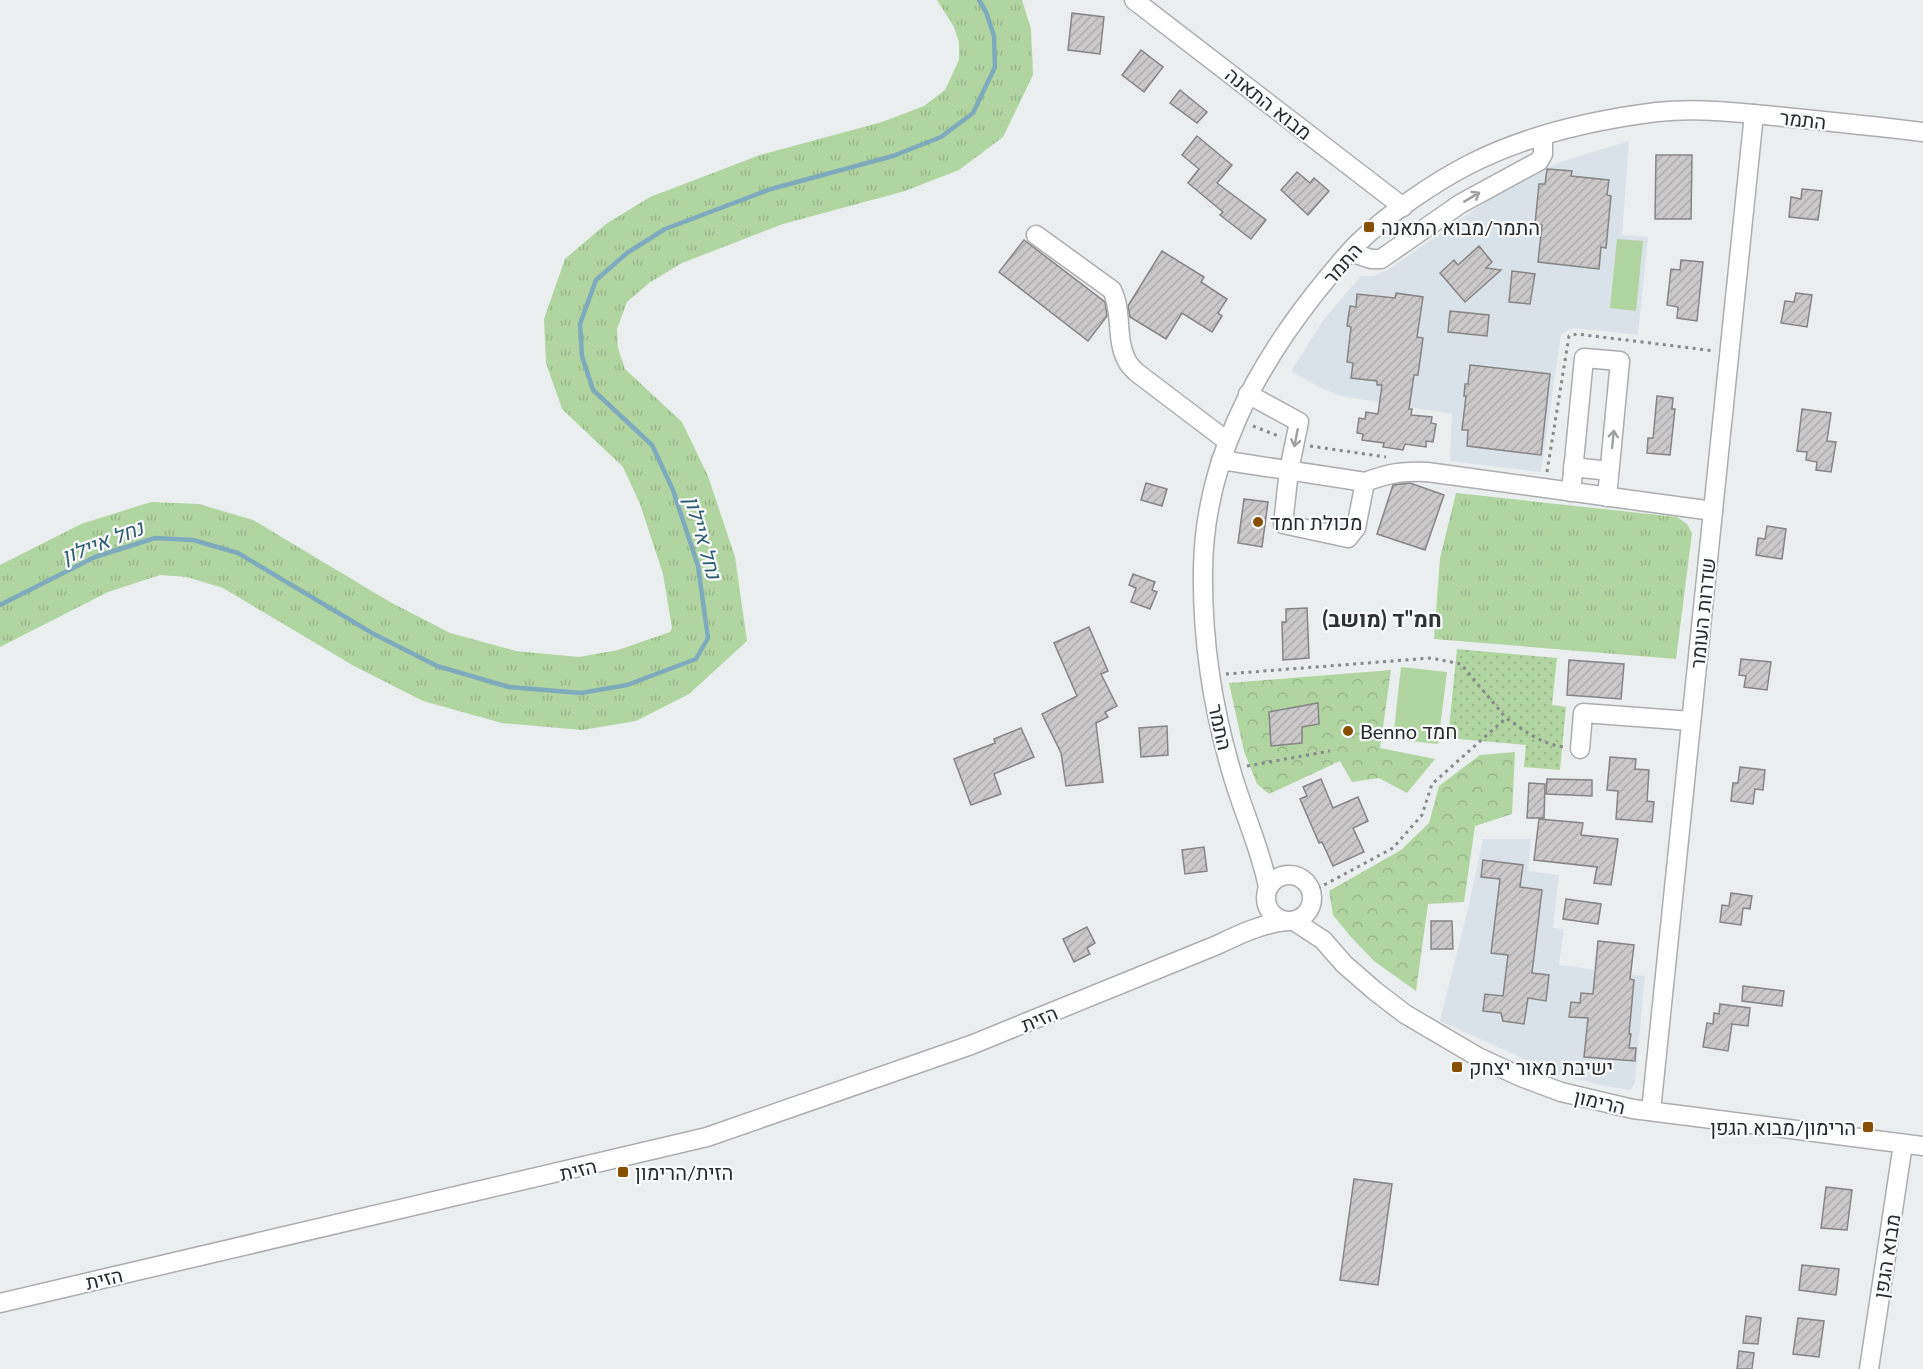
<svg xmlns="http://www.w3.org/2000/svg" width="1923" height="1369" viewBox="0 0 1923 1369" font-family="Lato,Heebo,sans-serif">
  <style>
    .built { fill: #dae2e9 }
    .grass { fill: url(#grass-tufts) }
    .forest { fill: url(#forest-crowns) }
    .park { fill: url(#park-dots) }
    .garden { fill: #b1d5a1 }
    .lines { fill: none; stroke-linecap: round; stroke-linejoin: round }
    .stream { stroke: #7daabc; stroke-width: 4.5 }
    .building { fill: url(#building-hatch); stroke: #868485; stroke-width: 1.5 }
    .minor-casing { stroke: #abadae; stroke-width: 21 }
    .path { stroke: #87898a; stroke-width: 3; stroke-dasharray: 3 4.5; stroke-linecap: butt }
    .minor { stroke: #fff; stroke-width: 18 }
    .oneway { stroke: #9e9f9f }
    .poi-dot { fill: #874f00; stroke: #f9fbfd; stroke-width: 2 }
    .labels { text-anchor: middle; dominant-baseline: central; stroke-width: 4.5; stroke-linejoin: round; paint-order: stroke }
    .street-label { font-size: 20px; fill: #28292a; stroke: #f9fbfd }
    .poi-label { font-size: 20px; fill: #28292a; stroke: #f9fbfd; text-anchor: start }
    .water-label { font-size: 21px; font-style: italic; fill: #2d5f71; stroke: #f9fbfd }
    .quarter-label { font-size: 22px; font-weight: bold; fill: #2e3031; stroke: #f9fbfd }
  </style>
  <defs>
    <pattern id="grass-tufts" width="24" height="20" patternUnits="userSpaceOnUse" patternTransform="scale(1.5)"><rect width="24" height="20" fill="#b1d5a1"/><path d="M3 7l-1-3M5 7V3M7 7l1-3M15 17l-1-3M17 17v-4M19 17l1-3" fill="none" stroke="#98b78b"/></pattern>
    <pattern id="forest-crowns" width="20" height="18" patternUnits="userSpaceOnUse" patternTransform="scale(1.5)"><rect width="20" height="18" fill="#b1d5a1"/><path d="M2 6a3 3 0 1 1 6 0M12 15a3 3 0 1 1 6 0" fill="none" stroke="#98b78b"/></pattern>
    <pattern id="park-dots" width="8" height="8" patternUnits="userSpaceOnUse" patternTransform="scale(1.5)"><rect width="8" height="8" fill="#b1d5a1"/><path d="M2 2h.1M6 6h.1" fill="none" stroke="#98b78b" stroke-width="1.8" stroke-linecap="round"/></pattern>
    <pattern id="building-hatch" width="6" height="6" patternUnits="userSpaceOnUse" patternTransform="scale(1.5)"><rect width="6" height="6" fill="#cac8c9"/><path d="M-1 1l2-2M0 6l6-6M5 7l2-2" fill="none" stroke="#aeacad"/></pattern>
  </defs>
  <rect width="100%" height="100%" fill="#ebeeef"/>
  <g class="built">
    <polygon points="1629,141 1622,235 1648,237 1638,335 1575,328 1568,330 1561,335 1541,472 1450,461 1452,414 1341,396 1319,387 1291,371 1324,319 1361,276 1374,276 1389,269 1520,178 1563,161"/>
    <polygon points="1483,839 1531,839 1528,871 1559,875 1553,928 1564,929 1559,965 1645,976 1635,1082 1631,1090 1604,1086 1558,1074 1440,1021 1468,909"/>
  </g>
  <g class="grass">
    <polygon points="937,0 1022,0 1031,29 1033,75 1003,137 959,170 905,191 783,224 682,263 649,283 627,302 617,329 618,348 625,369 682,422 708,476 735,557 747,641 689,694 636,721 582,730 502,723 423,701 354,666 223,588 187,577 160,575 108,592 0,647 0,565 81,524 151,502 199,504 253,520 390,602 450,633 516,651 579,657 618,650 670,632 672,628 663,574 640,504 623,467 562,409 546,363 544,319 565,259 606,224 650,197 760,155 882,122 924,106 945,90 959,60 959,42 954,27"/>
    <polygon points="1456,493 1677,517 1687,524 1692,533 1676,659 1434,639 1440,558"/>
  </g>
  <g class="forest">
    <polygon points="1391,670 1380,748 1435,759 1407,793 1379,778 1352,782 1340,761 1269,794 1257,784 1244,751 1229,683"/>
    <polygon points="1515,752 1512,814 1475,826 1464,902 1428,904 1416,991 1374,961 1351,937 1333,915 1329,891 1401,850 1429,823 1439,786 1480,755"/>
  </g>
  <polygon class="park" points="1457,649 1557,658 1552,705 1566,707 1560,770 1524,767 1526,745 1448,738"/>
  <g class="garden">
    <polygon points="1617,239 1643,241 1636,311 1610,308"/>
    <polygon points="1401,667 1447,672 1438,744 1393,739"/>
  </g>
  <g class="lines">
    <polyline class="stream" points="0,605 95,557 155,538 193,540 238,553 372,633 437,666 509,687 581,693 627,685 696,659 708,638 698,566 673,490 652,445 593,390 582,356 580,324 596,280 627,253 665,229 771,189 893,156 941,137 973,113 995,67 994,36 986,12 979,0"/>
  </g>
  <g class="building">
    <polygon points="1072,13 1104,17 1100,54 1068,50"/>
    <polygon points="1141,50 1163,67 1144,92 1122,75"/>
    <polygon points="1180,90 1207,112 1197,123 1170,103"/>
    <polygon points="1197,136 1232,165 1217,183 1266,220 1251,239 1220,215 1223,212 1188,183 1199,169 1182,155"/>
    <polygon points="1656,155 1692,155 1691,219 1655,219"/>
    <polygon points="1547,169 1572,171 1571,176 1609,180 1607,195 1611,196 1606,248 1601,247 1599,269 1538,262 1542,225 1535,224 1539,184 1545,184"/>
    <polygon points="1297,172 1310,183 1314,178 1329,191 1308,215 1281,190"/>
    <polygon points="1802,189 1822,191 1818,220 1789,217 1791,197 1801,199"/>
    <polygon points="1024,240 1105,302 1107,316 1088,341 999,272"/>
    <polygon points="1479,246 1492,262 1486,268 1501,270 1465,302 1440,273 1454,260 1458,265"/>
    <polygon points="1162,251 1204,277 1201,282 1227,299 1218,313 1222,316 1212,332 1182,313 1166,339 1130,317 1128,306"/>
    <polygon points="1681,260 1703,262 1697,321 1677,318 1678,307 1667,305 1671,269 1680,270"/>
    <polygon points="1512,271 1535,274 1530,304 1509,302"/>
    <polygon points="1396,293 1423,297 1417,337 1423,338 1418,375 1414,375 1409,409 1412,409 1411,415 1432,417 1431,423 1436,424 1433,442 1426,441 1426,447 1405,444 1403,450 1383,447 1384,443 1362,440 1363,434 1357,433 1359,418 1365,419 1366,412 1378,414 1382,385 1377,385 1377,381 1351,378 1353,363 1347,362 1351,327 1347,326 1350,306 1356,307 1357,294 1395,298"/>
    <polygon points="1796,293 1812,295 1807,327 1781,323 1785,301 1794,302"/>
    <polygon points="1450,311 1489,315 1487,336 1448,332"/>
    <polygon points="1470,365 1550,374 1541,455 1467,446 1468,430 1462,430 1466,396 1464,396 1465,384 1468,384"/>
    <polygon points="1657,396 1673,398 1672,409 1675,409 1670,455 1647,453 1648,438 1653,438"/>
    <polygon points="1802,409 1831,413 1827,441 1836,442 1831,472 1816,470 1817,462 1806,460 1807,452 1797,451"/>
    <polygon points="1146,483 1167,489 1162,506 1141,500"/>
    <polygon points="1410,483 1444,495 1425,550 1377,534 1393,485"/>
    <polygon points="1244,499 1268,502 1262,547 1238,543"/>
    <polygon points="1767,526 1786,529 1782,559 1756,555 1758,538 1765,539"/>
    <polygon points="1133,574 1155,582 1152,590 1157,592 1150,609 1131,602 1136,588 1129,585"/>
    <polygon points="1307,608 1309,658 1283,660 1282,622 1286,622 1286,609"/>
    <polygon points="1089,627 1108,671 1101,674 1117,706 1105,712 1108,717 1096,723 1103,782 1066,786 1061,753 1042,714 1077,696 1054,643"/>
    <polygon points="1741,659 1771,662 1767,690 1744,687 1746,676 1739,675"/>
    <polygon points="1569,660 1624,664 1621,699 1567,695"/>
    <polygon points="1318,703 1319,724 1302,727 1302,743 1271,746 1269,712"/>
    <polygon points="1167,726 1168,755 1141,757 1139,728"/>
    <polygon points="1021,728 1034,757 994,774 1001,794 971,805 954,759 995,743 994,739"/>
    <polygon points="1610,757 1636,759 1635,769 1649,770 1647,801 1654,802 1652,822 1616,819 1618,791 1607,790"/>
    <polygon points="1740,767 1765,770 1763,790 1755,789 1753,804 1731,801 1733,783 1738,783"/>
    <polygon points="1321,779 1333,808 1358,797 1368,821 1353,828 1364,852 1333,866 1322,842 1319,843 1300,799 1307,796 1303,787"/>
    <polygon points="1547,779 1592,780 1592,796 1546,794"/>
    <polygon points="1529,783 1545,784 1544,818 1527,818"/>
    <polygon points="1539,819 1583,823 1581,835 1618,839 1611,885 1594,883 1597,867 1534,860"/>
    <polygon points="1204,847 1207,871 1185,874 1182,850"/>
    <polygon points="1483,860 1523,865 1520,887 1542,890 1532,973 1549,975 1546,1001 1528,998 1524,1024 1503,1021 1501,1013 1483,1011 1485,994 1503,996 1508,955 1491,953 1500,879 1481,877"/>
    <polygon points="1731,893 1752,896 1750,909 1743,908 1741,925 1720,922 1722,905 1729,906"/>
    <polygon points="1566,899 1601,904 1598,924 1563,919"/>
    <polygon points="1431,921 1452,921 1453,949 1431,949"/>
    <polygon points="1087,927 1095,943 1087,948 1090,954 1074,962 1063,939"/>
    <polygon points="1598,941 1634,945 1630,979 1634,980 1629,1034 1631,1034 1629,1048 1636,1048 1635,1061 1584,1057 1588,1018 1569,1017 1571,1002 1580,1003 1581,993 1593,994"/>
    <polygon points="1743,986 1784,991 1782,1006 1742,1001"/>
    <polygon points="1720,1004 1750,1008 1748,1026 1732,1024 1728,1051 1703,1047 1707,1023 1713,1024 1714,1013 1719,1014"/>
    <polygon points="1354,1179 1392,1184 1378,1285 1340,1280"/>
    <polygon points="1826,1187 1852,1190 1847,1230 1821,1228"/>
    <polygon points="1802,1265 1839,1269 1836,1295 1799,1290"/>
    <polygon points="1746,1316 1761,1318 1758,1344 1743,1343"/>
    <polygon points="1798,1318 1824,1321 1819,1357 1793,1354"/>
    <polygon points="1739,1351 1754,1353 1752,1369 1737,1369"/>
  </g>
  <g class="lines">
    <g class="minor-casing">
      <g id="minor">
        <polyline points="1134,0 1403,207"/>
        <path d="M1036,235l76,55c11,22 3,49 15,71 2,4 6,8 9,11l91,69"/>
        <polyline points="1350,252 1371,259 1381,259 1460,204 1539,161 1543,154 1543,136"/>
        <polyline points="1248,394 1299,422 1289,470 1283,524 1348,538 1356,528 1365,482"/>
        <path d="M1221,460l144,22c25,-9 36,-11 62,-10l286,39"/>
        <polyline points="1573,467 1609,471"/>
        <polyline points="1571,492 1584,358 1620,361 1607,497"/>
        <polyline points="1580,749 1583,713 1691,721"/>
        <circle cx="1289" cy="898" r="23"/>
        <path d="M1268,887c-8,-41 -26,-77 -37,-117 -19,-65 -29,-133 -28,-200 1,-105 49,-197 113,-278 13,-16 27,-34 42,-49 30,-29 75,-60 112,-79 57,-29 123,-44 187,-52 39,-4 78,0 117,4 50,5 99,10 149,16"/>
        <polyline points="1294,921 1323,940 1344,964 1375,991 1405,1014 1478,1057 1521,1077 1561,1092 1633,1109 1923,1146"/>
        <polyline points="1651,1111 1754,114"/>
        <path d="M0,1303l707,-166 264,-92 246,-100c23,-11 44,-21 69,-24"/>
        <polyline points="1869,1369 1903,1144"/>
      </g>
    </g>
    <g class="path">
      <polyline points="1253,426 1281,437"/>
      <polyline points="1310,446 1386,457"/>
      <polyline points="1547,472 1569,336 1577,334 1715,351"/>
      <polyline points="1226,674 1431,658 1461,664 1506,718"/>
      <polyline points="1247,766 1330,751"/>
      <path d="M1311,892l82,-44 29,-33 10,-31 74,-66c19,13 35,26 58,29"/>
    </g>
    <use href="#minor" class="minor"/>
  </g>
  <defs><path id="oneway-shaft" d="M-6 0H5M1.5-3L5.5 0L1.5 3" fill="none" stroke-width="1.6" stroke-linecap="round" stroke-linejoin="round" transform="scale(1.5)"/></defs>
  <g class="oneway">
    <use href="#oneway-shaft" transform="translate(1472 197) rotate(-31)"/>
    <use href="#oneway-shaft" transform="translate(1296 438) rotate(101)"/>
    <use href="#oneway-shaft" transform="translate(1613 439) rotate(-84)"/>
  </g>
  <g class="poi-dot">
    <rect x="1363" y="221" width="12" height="12" rx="3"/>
    <circle cx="1258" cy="522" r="6"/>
    <circle cx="1348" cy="731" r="6"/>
    <rect x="1451" y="1061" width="12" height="12" rx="3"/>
    <rect x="1862" y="1121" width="12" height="12" rx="3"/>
    <rect x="617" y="1166" width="12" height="12" rx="3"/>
  </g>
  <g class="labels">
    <g class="street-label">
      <text transform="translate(1269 103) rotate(38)">מבוא התאנה</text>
      <text transform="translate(1803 119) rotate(6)">התמר</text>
      <text transform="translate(1342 263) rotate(-49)">התמר</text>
      <text transform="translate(1702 613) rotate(-84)">שדרות העומר</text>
      <text transform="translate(1221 727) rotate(77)">התמר</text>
      <text transform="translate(1039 1018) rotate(-22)">הזית</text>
      <text transform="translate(1600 1101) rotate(13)">הרימון</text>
      <text transform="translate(578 1169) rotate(-13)">הזית</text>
      <text transform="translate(1886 1256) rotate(-81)">מבוא הגפן</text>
      <text transform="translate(104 1278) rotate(-13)">הזית</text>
    </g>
    <g class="poi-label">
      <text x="1381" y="227">התמר/מבוא התאנה</text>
      <text x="1270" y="522">מכולת חמד</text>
      <text x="1360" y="731">Benno חמד</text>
      <text x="1469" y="1067">ישיבת מאור יצחק</text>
      <text x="1856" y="1127" text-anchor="end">הרימון/מבוא הגפן</text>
      <text x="635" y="1172">הזית/הרימון</text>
    </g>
    <g class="water-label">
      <text transform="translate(704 537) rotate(74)">נחל איילון</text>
      <text transform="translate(102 541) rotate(-21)">נחל איילון</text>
    </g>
    <g class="quarter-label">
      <text x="1382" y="618">חמ"ד (מושב)</text>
    </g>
  </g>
</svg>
